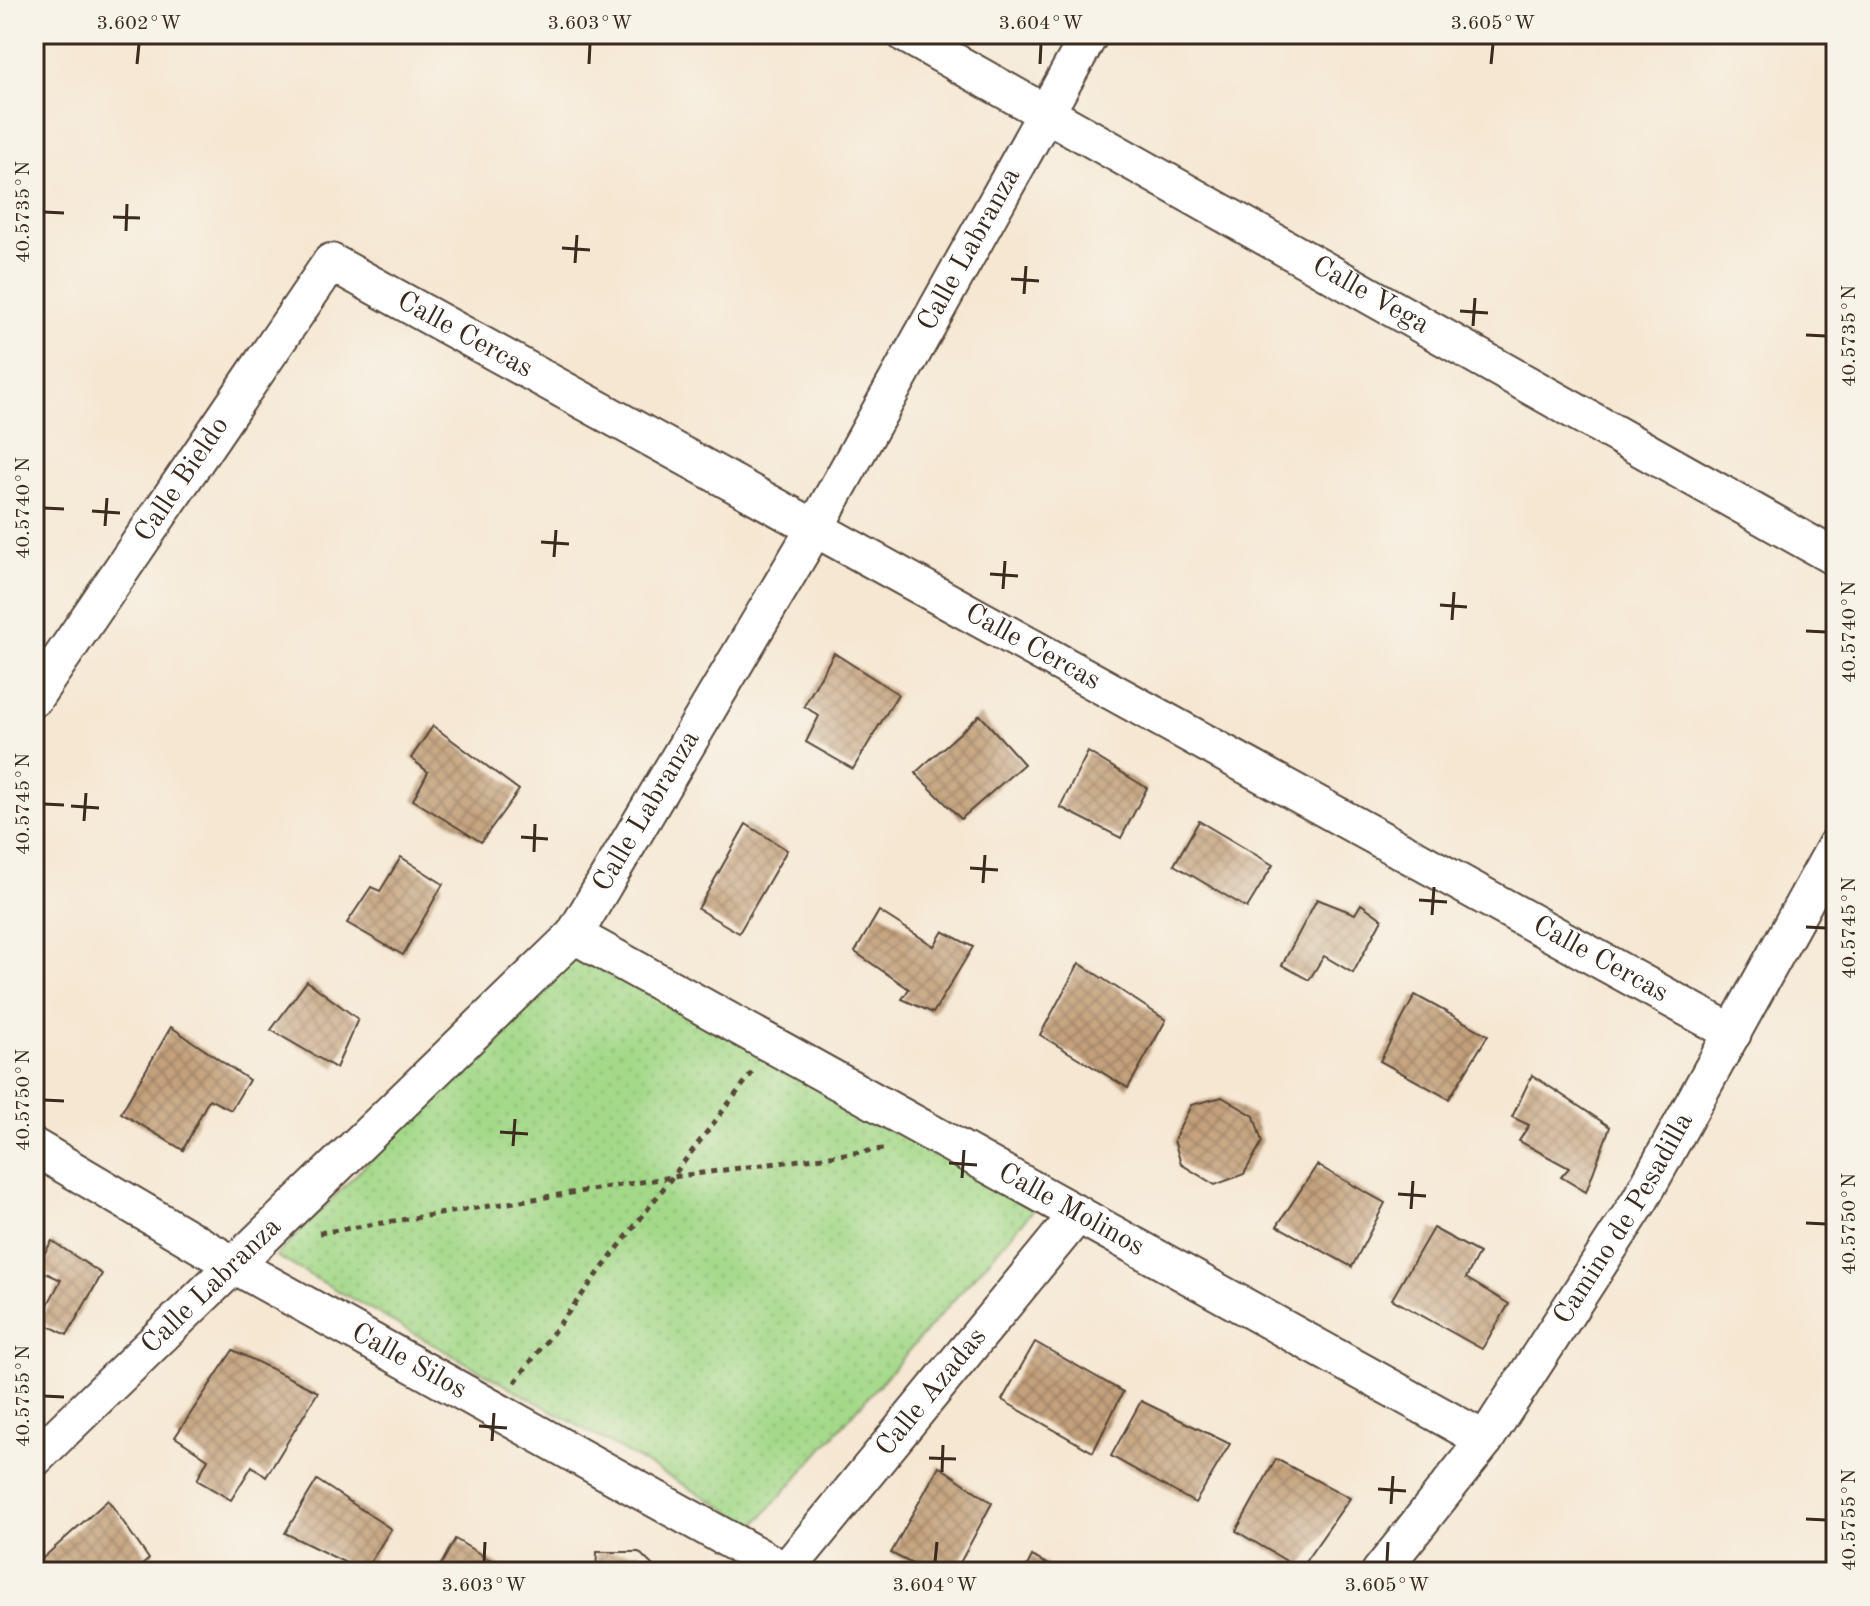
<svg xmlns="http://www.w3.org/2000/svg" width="1870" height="1606" viewBox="0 0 1870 1606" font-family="'Old Standard TT',serif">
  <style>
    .park { fill: url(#park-dots); stroke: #708254; stroke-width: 2 }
    .building { fill: url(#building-cross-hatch) }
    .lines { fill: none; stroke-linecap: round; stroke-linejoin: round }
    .street-casing { stroke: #574639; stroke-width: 40 }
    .path { stroke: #574639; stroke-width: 5; stroke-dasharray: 6 6; stroke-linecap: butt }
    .street { stroke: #fff; stroke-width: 36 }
    .ticks { fill: none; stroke: #3b2a1e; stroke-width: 3 }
    .labels { text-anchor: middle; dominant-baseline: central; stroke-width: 7; stroke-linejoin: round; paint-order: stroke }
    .street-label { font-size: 28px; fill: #3b2a1e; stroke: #f7f3e8 }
    .neatline { fill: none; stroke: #3b2a1e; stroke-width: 3 }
    .ticks-label { font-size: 20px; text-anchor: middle; fill: #3b2a1e }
  </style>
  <defs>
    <pattern id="park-dots" width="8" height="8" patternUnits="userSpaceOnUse" patternTransform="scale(2)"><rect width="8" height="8" fill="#a4d98a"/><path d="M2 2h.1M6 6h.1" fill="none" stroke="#8eba77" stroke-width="1.8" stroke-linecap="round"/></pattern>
    <pattern id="building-cross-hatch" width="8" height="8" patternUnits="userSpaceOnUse" patternTransform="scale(2)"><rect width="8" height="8" fill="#c4a17c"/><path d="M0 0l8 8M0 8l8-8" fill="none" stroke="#a08365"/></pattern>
  </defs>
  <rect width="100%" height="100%" fill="#f7f3e8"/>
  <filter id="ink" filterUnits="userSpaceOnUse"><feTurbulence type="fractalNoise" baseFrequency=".0125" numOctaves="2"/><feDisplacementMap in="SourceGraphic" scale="16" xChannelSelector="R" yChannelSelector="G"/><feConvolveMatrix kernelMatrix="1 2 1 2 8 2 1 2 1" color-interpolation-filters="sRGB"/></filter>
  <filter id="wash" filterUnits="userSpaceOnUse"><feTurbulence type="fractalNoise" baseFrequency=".006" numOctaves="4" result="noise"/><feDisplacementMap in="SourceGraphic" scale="32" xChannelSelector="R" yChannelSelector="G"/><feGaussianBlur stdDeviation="1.8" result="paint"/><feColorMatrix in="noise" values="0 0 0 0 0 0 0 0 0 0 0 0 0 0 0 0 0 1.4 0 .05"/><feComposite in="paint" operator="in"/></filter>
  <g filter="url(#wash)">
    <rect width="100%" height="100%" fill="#f6e7d3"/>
    <polygon class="park" points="578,949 1034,1209 755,1525 276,1256"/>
    <g id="blocks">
      <g class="building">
        <polygon points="834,653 898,694 853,769 806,742 819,716 804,706"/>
        <polygon points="980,715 1024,764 961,819 915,773"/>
        <polygon points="433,726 519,790 481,842 413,800 428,772 411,758"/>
        <polygon points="1088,752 1147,788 1121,838 1060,807"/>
        <polygon points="1199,821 1273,865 1247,908 1174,865"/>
        <polygon points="746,824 787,850 739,933 698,909"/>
        <polygon points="401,857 443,884 403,955 347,923 371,887 380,891"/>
        <polygon points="1317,899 1355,914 1361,904 1382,919 1353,973 1324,956 1309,980 1282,965"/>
        <polygon points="879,911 934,946 943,931 973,947 933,1013 902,999 909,989 855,952"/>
        <polygon points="1079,963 1166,1020 1128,1088 1040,1035"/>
        <polygon points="307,981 358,1019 336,1068 271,1030"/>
        <polygon points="1415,995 1488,1035 1449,1099 1380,1061"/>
        <polygon points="171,1027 249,1080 231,1110 209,1099 183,1150 121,1113"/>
        <polygon points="1532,1075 1610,1127 1586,1192 1561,1177 1569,1168 1519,1141 1529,1125 1512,1117"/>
        <polygon points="1222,1097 1254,1116 1262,1142 1244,1174 1215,1185 1181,1164 1174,1140 1191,1105"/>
        <polygon points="1317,1165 1385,1203 1352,1267 1277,1226"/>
        <polygon points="1433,1228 1479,1253 1466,1278 1509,1304 1482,1349 1392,1299"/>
        <polygon points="52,1241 102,1274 67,1335 39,1321 61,1280 35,1268"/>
        <polygon points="1035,1342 1123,1392 1093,1452 1002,1400"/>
        <polygon points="233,1350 318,1392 266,1477 252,1466 231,1500 197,1480 208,1459 175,1437"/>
        <polygon points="1141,1401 1230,1444 1195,1503 1111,1456"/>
        <polygon points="1276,1459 1350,1498 1300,1569 1236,1531"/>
        <polygon points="939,1466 992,1503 955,1572 928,1572 891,1553"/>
        <polygon points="317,1480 391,1529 364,1572 285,1533"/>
        <polygon points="108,1500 149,1559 134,1572 34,1572 34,1566"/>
        <polygon points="455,1539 510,1572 437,1572"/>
        <polygon points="597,1552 639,1552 659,1572 596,1572"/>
        <polygon points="1032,1556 1061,1572 1024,1572"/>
      </g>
    </g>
  </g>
  <g filter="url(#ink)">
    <use href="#blocks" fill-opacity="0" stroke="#574639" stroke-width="2"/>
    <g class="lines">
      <g class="street-casing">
        <g id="street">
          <path id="s1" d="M905,34l931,524"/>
          <path id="s2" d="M34,698l297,-436 1402,771"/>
          <path id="s3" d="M574,935l911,505"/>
          <path id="s4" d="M34,1147l200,118 553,307"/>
          <path id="s5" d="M34,1459l540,-524 241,-407 275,-494"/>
          <path id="s6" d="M785,1572l293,-358"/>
          <path id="s7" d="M1380,1572l105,-132 155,-240 196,-355"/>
        </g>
      </g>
      <g class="path">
        <polyline points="319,1233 672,1177 883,1149"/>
        <polyline points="515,1382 752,1073"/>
      </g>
      <use href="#street" class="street"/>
    </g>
  </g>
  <path class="ticks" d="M137,64l2,-20M589,64l1,-20M1040,64l1,-20M1491,64l2,-20M44,212l20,1M113,217l27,1M126,231l1,-27M562,248l28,2M575,263l2,-28M1011,279l28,2M1024,294l2,-28M1460,311l28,2M1473,326l2,-28M1806,335l20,1M44,508l20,1M92,511l28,2M105,526l2,-28M541,542l28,2M554,557l2,-27M990,574l28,2M1003,589l2,-28M1440,605l27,2M1452,620l2,-28M1806,631l20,1M44,804l20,1M71,806l28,2M84,821l2,-28M521,837l27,2M534,852l1,-28M970,868l28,2M983,883l2,-28M1419,900l28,2M1432,915l2,-28M1806,927l20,1M44,1100l20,1M500,1132l28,2M513,1146l2,-27M949,1163l28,2M962,1178l2,-28M1398,1194l28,2M1411,1209l2,-28M1806,1223l20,1M44,1396l20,1M479,1426l28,2M492,1441l2,-28M929,1458l27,1M942,1472l1,-27M1378,1489l28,2M1391,1504l2,-28M1806,1519l20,1M484,1562l1,-20M935,1562l2,-20M1387,1562l1,-20"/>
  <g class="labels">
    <g class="street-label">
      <text stroke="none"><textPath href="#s5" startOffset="1544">Calle Labranza</textPath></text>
      <text stroke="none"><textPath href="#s1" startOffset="534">Calle Vega</textPath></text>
      <text stroke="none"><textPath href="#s2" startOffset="680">Calle Cercas</textPath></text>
      <text stroke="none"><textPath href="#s2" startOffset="264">Calle Bieldo</textPath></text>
      <text stroke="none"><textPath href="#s2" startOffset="1328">Calle Cercas</textPath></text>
      <text stroke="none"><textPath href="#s5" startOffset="896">Calle Labranza</textPath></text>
      <text stroke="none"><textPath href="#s2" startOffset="1976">Calle Cercas</textPath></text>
      <text stroke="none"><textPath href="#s3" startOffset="568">Calle Molinos</textPath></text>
      <text stroke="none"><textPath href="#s7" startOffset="430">Camino de Pesadilla</textPath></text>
      <text stroke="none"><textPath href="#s5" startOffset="248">Calle Labranza</textPath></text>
      <text stroke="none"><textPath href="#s4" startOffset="432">Calle Silos</textPath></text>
      <text stroke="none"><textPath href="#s6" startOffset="232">Calle Azadas</textPath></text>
    </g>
  </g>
  <rect width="1870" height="1606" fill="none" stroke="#f7f3e8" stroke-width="88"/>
  <rect x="44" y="44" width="1782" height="1518" class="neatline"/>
  <g class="ticks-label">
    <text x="139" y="29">3.602°W</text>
    <text x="590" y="29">3.603°W</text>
    <text x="1041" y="29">3.604°W</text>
    <text x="1493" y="29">3.605°W</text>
    <text transform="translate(22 212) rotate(-90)" y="7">40.5735°N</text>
    <text transform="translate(1848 336) rotate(-90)" y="7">40.5735°N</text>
    <text transform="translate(22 508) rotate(-90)" y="7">40.5740°N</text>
    <text transform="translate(1848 632) rotate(-90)" y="7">40.5740°N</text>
    <text transform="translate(22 804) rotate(-90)" y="7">40.5745°N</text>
    <text transform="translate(1848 928) rotate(-90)" y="7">40.5745°N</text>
    <text transform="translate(22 1100) rotate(-90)" y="7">40.5750°N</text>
    <text transform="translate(1848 1224) rotate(-90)" y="7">40.5750°N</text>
    <text transform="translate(22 1396) rotate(-90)" y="7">40.5755°N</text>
    <text transform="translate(1848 1520) rotate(-90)" y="7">40.5755°N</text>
    <text x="484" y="1591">3.603°W</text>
    <text x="935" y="1591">3.604°W</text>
    <text x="1387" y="1591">3.605°W</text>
  </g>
</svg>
